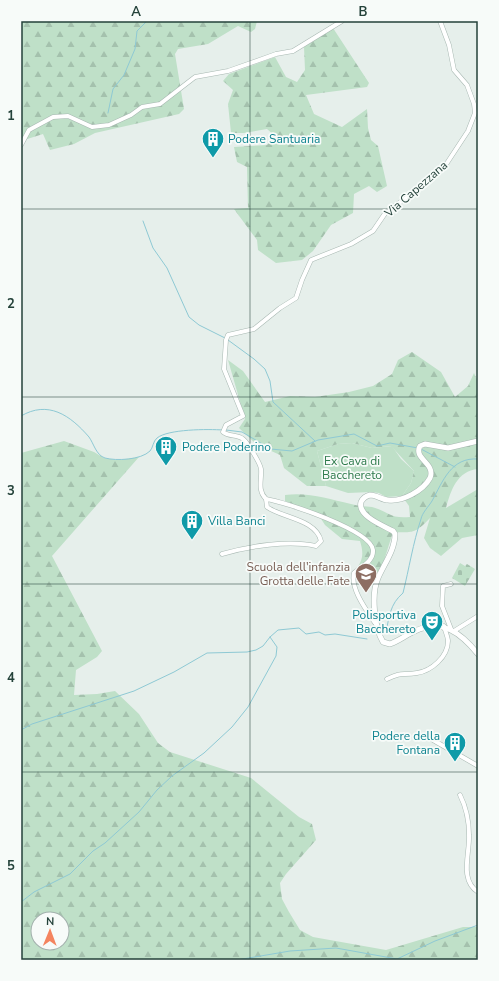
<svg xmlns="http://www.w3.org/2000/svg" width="499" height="981" viewBox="0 0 499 981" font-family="'Nunito Sans',sans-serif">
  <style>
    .green { fill: #bfe0c8 }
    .forest { fill: url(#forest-firs); fill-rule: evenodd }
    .cemetery { fill: url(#cemetery-stones) }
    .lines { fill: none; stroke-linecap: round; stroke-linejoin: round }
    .stream { stroke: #8ec9d4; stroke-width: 1 }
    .minor-casing { stroke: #a8b8b2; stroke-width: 5 }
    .tertiary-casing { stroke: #a8b8b2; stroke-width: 6 }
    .minor { stroke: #fff; stroke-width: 4 }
    .tertiary { stroke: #fff; stroke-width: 5 }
    .grid { fill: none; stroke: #24423a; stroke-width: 1; stroke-opacity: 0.55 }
    .labels { text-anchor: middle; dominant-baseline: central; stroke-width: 3.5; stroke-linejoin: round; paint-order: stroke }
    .culture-label { font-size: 12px; fill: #0d838f; stroke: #f7fbf9; text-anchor: start }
    .street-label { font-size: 12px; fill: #24423a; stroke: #f7fbf9 }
    .park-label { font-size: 12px; fill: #2d7a4b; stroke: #f7fbf9 }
    .education-label { font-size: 12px; fill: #785e54; stroke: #f7fbf9; text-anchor: end }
    .neatline { fill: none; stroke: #24423a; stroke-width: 1.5 }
    .grid-label { font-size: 13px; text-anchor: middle; font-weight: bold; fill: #24423a }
  </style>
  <defs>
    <pattern id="forest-firs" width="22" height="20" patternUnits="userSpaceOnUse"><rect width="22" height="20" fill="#bfe0c8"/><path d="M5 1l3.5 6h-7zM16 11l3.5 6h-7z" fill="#a4c1ad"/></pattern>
    <pattern id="cemetery-stones" width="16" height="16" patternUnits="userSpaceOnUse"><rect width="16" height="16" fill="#bfe0c8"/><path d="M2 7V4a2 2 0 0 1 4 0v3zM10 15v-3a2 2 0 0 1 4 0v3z" fill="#a4c1ad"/></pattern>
  </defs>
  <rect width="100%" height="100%" fill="#e6efeb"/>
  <polygon class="green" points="352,443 372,448 392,446 401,459 414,471 411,483 402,496 386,497 379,493 371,492 348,493 326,486 317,451 338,444"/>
  <g class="forest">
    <polygon points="21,21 257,21 255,29 251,32 238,26 208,44 178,49 175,54 184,109 179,114 95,133 74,144 50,150 43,134 21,141"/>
    <polygon points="333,28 369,83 367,87 306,95 314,114 342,127 367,109 368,128 371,140 378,146 387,186 377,192 369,186 354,194 353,213 331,225 313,251 302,260 276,263 258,250 257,240 234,209 248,208 247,167 237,162 234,147 267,145 275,136 267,129 244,133 231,133 228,104 233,90 223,81 229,74 275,57 286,77 297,82 305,70 304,47"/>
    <path d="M412,352l29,20 14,25 13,-11 6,-13 4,9v87c-21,2 -27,21 -32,39l32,-19v46l-16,3 -21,18 -11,-8 -6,-10 6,-20c-14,15 -17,15 -37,14l-12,38 -8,5 -17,5 -1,-9c8,-11 9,-17 5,-30l-18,-2 -17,-14 -7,-11 -33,-13v-6c24,-3 43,4 66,9 7,2 14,2 21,3 16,4 17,12 38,10l-1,-11 -7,-10 9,-13 3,-12 -23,-25 -19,2 -20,-5 -14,1 -21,7 9,35h-19l-23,-18 -4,-13 -24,-11 -17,-16 6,-9 -17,-59 15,11 22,31 25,-6 25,1 34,-5 24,-6 19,-12 6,-14z"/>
    <path d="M64,441l30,11 10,6 14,2 21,-3 -87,99 50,95 -5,6 -21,13 -2,25 23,-1 18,-3 24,23 19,29 12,9 81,26 48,39 13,7 4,16 -30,34 -6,9 2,16 7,13 11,18 13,7 73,13 77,-23h14l1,33h-457v-507zM38,919h24v24h-24z"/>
  </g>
  <polygon class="cemetery" points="460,563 465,566 467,564 475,569 465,586 452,578"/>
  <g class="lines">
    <g class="stream">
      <polyline points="108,113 113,89 124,75 135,49 137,31 147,21"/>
      <polyline points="143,221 153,248 167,268 189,317 199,325 225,338"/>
      <polyline points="228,340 254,359 265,369 270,381 273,402 315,441"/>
      <path d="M21,416c27,-16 49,-1 68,21 5,7 7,18 16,21 11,3 36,2 45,-7 3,-3 3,-10 7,-13 11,-9 51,-9 66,-8"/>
      <polyline points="226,430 242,432 271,449 281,450 292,451 318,440 354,434 377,446 390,443 418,448"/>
      <polyline points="421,449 455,467"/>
      <path d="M386,633c3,-16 4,-29 17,-40 6,-24 10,-50 18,-74 1,-6 8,-13 11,-18 11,-20 19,-44 46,-42"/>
      <polyline points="21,730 32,724 134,691 174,672 207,653 247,652 256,650 263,646 270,637 278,630 299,628 306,634 319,632 325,635 335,634 367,639"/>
      <polyline points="21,902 34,892 70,874 93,851 105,843 139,812 157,790 172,776 204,753 232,727 248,707 276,656 277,647 270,637"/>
      <polyline points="237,960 290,951 336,948 397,959 435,941 478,925"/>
    </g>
    <g class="minor-casing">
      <g id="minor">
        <polyline points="21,145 29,130 53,117 68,116 92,127 109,125 131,115 142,107 160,104 195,77 228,71 276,54 293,51 342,21"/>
        <path d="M222,554c27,-8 67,-14 94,-8l5,-5c-5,-22 -39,-23 -54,-34l-1,-8"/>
        <path d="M375,623c-8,-12 -25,-34 -21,-50 8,-7 20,-12 19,-23 -2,-20 -88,-48 -107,-51 -9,-9 -4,-19 -5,-30 -1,-6 -13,-26 -18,-30 -6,-5 -14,-2 -20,-7l3,-7 17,-9 -19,-47 2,-29 2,-5 26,-6 26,-21 16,-10 6,-18 9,-20 40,-16 22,-13 13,-19 26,-18 35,-31 21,-32 7,-18 -1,-9 -7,-19 -13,-15 -5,-25 -9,-24"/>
        <polyline points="451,629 442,606 443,586 451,584"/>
        <polyline points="454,631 478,616"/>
        <path d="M387,679c16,-8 15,-3 30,-6 14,-2 31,-16 31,-32 0,-4 -3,-10 -4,-15"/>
        <polyline points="426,736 478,766"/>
        <path d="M460,795c6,12 9,28 9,40 1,18 -10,45 9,57"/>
      </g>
    </g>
    <g class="tertiary-casing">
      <path id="tertiary" d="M478,441l-30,7 -23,-4 -5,2c-7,13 16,17 10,32 -7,13 -28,24 -42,22 -6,0 -11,-5 -18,-5 -4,1 -7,3 -9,7 -4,14 23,24 32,29l2,3c0,16 -11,30 -17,44 -7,16 -4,49 5,64l7,2c9,-3 16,-9 25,-13 27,-13 46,2 63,23"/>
    </g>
    <use href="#minor" class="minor"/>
    <use href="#tertiary" class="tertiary"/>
  </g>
  <path class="grid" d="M250,21v939M21,209h457M21,397h457M21,584h457M21,772h457"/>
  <defs>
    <g id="building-pin" transform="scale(1.15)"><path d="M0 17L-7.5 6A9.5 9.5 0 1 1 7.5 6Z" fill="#0f9aa8" stroke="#f7fbf9"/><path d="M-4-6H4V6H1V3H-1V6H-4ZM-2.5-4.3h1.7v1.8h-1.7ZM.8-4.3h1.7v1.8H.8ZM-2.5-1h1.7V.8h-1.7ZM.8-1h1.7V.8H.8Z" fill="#fff"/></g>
    <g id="school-pin" transform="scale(1.15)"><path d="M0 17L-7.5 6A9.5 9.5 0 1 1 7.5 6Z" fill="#8d6e63" stroke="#f7fbf9"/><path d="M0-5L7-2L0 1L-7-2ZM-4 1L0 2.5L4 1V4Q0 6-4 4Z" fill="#fff"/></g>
    <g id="theatre-pin" transform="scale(1.15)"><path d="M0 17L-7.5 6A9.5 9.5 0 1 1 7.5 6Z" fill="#0f9aa8" stroke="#f7fbf9"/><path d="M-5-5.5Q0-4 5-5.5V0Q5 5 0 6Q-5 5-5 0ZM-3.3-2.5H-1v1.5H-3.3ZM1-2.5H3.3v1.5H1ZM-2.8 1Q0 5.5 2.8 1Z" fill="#fff"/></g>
  </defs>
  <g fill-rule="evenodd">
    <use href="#building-pin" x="213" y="139"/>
    <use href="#building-pin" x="166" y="447"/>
    <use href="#building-pin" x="192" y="521"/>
    <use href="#school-pin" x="366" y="574"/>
    <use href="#theatre-pin" x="432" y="622"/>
    <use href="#building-pin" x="455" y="743"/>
  </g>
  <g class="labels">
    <g class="culture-label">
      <text x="228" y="139">Podere Santuaria</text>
      <text x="182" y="447">Podere Poderino</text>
      <text x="208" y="521">Villa Banci</text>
      <text x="416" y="615" text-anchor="end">Polisportiva<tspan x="416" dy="14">Bacchereto</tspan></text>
      <text x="440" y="736" text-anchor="end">Podere della<tspan x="440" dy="14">Fontana</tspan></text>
    </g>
    <g class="street-label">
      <text transform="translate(416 189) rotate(-41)">Via Capezzana</text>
    </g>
    <g class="park-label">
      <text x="352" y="461">Ex Cava di<tspan x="352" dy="14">Bacchereto</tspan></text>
    </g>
    <g class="education-label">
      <text x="350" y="567">Scuola dell'infanzia<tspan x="350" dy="14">Grotta delle Fate</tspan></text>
    </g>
  </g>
  <rect width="499" height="981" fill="none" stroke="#f7fbf9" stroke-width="44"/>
  <g transform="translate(50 931) rotate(1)"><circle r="19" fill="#f7fbf9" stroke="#a3b1ad"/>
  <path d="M0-3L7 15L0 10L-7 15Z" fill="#f4845f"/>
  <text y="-6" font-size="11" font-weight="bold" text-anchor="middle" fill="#24423a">N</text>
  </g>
  <rect x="22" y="22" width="455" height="937" class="neatline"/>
  <g class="grid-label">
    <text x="136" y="16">A</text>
    <text x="363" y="16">B</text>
    <text x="11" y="120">1</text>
    <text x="11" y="308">2</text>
    <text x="11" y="495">3</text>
    <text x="11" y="682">4</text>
    <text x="11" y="870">5</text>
  </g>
</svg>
